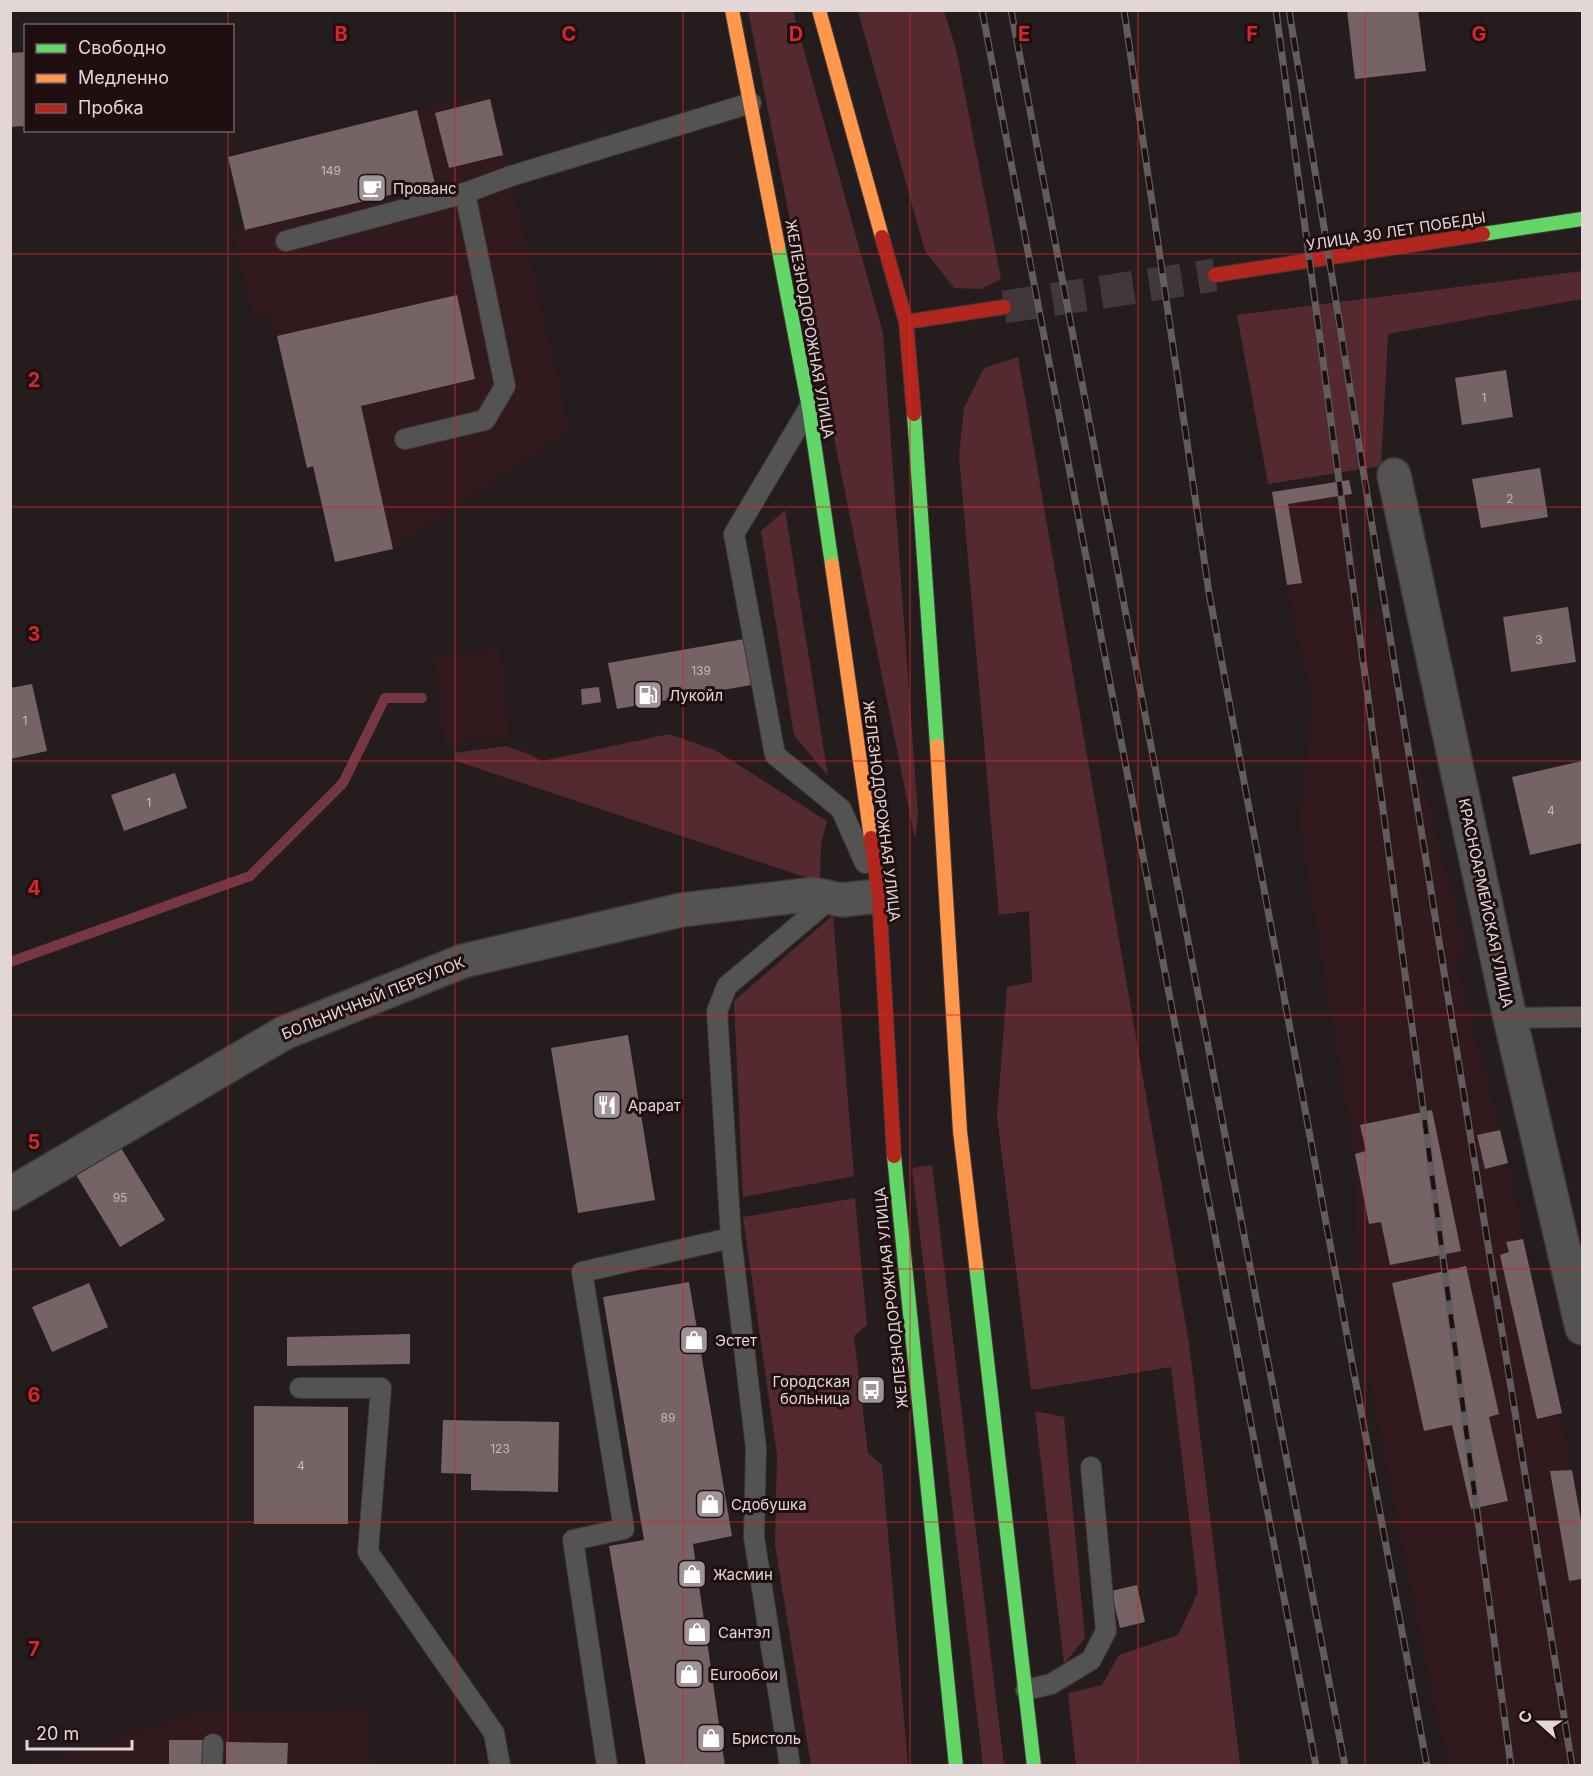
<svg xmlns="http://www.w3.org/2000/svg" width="1593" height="1776" viewBox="0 0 1593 1776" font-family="Inter,sans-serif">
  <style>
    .built { fill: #301a1d }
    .green { fill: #542a30 }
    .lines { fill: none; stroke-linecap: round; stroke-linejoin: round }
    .stream { stroke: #753741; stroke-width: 10 }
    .building { fill: #766366 }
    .secondary-tunnel { stroke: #413839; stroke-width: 33; stroke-dasharray: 33 16; stroke-linecap: butt }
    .lane-casing { stroke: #3f3738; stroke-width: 22 }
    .street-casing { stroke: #3f3738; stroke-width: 36 }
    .fast-casing { stroke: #3f3738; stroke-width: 16 }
    .slow-casing { stroke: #3f3738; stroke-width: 16 }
    .jam-casing { stroke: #3f3738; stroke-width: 16 }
    .lane { stroke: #535352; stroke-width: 20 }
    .street { stroke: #535352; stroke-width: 33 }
    .fast { stroke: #63d668; stroke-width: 14 }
    .slow { stroke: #ff974d; stroke-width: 14 }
    .jam { stroke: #b3261e; stroke-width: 14 }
    .rail-casing { stroke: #605d5d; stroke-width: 7 }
    .rail { stroke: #1f0f11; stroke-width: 4.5; stroke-dasharray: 14; stroke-linecap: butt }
    .grid { fill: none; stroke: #d62828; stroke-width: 1.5; stroke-opacity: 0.55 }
    .labels { text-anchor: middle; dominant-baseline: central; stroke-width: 6; stroke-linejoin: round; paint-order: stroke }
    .number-label { font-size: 12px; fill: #c7b9bb }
    .poi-label { font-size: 15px; fill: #e2d6d7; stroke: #1f0f11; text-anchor: start }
    .street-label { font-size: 15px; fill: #e2d6d7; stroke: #1f0f11 }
    .grid-label { font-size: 20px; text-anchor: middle; font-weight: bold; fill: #d62828; stroke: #1f0f11; stroke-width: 6; stroke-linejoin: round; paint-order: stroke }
  </style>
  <rect width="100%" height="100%" fill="#251c1d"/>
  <g class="built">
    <polygon points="491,92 570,431 393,549 335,562 313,467 307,468 271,313 253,317 233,233 245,230 228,157"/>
    <polygon points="1349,480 1363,612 1379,608 1467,953 1455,957 1508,1163 1572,1470 1582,1526 1582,1765 1450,1765 1438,1723 1358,1319 1355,1154 1299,821 1313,705 1287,585 1272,492"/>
    <polygon points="499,648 510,737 445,745 434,656"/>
    <polygon points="371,1708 370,1765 29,1766 191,1713"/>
  </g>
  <g class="green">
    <polygon points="748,11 793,11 883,333 918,815 915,839"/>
    <polygon points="858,11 944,11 956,49 1001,279 981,289 954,288 925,251"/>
    <polygon points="1582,271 1582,299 1388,334 1381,466 1268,484 1237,315"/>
    <polygon points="1018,357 1189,1343 1240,1765 1076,1765 1068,1693 1102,1685 1119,1655 1178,1635 1198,1592 1171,1367 1031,1390 997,1116 1007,987 1032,982 1029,911 999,915 959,456 964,408 984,368"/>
    <polygon points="785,510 828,776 794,735 761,531"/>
    <polygon points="669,734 715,750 827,821 821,844 820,882 456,761 454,753 506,746 529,754 542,761"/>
    <polygon points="833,915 854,1176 743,1197 734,1001"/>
    <polygon points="932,1165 1004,1765 983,1765 912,1168"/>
    <polygon points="855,1198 867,1325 854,1336 868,1453 882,1465 908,1765 811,1765 775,1545 777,1455 743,1217"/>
    <polygon points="1035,1411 1064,1417 1085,1638 1064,1664"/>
  </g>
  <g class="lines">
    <polyline class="stream" points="10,962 250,876 343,783 385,698 422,698"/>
  </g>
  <g class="building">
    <polygon points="1347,10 1418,10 1426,71 1355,79"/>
    <polygon points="26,52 26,126 10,127 10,53"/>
    <polygon points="490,99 503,155 449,168 435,113"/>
    <polygon points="417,110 435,184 245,230 228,157"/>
    <polygon points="457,295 475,379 361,406 393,549 335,562 313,466 307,468 277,336"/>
    <polygon points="1506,370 1513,417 1462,425 1455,378"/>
    <polygon points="1540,468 1548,517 1481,528 1472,479"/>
    <polygon points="1349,480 1352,494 1288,504 1302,583 1287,585 1272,492"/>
    <polygon points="1568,607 1576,662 1511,672 1503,617"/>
    <polygon points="744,639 751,685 617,709 608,663"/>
    <polygon points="32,684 47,751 10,759 10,688"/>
    <polygon points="599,687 601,702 582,705 581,689"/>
    <polygon points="1582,761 1582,843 1530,855 1512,777"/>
    <polygon points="175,773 187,808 124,831 111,795"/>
    <polygon points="628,1035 655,1200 578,1213 551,1048"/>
    <polygon points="1432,1110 1461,1251 1390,1265 1381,1222 1369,1224 1355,1154 1366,1151 1360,1125"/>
    <polygon points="1500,1130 1508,1163 1485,1169 1477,1135"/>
    <polygon points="121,1148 165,1220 120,1247 76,1175"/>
    <polygon points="1523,1239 1562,1413 1537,1419 1500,1255 1509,1252 1506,1242"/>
    <polygon points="1466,1266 1499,1414 1489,1417 1508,1501 1471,1509 1452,1425 1424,1431 1392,1283"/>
    <polygon points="689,1282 732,1536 693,1544 725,1766 646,1766 609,1546 644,1540 603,1297"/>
    <polygon points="89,1283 108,1327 52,1352 32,1307"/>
    <polygon points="410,1334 410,1364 287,1366 287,1337"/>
    <polygon points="254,1406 348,1407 348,1524 254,1524"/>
    <polygon points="443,1420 559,1422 558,1492 471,1490 471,1474 441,1473"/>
    <polygon points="1572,1470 1582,1526 1582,1579 1569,1581 1550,1471"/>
    <polygon points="1137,1585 1145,1622 1120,1628 1111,1591"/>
    <rect x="169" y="1740" width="34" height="26"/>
    <polygon points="226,1742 288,1743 287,1766 226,1766"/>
  </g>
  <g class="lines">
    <polyline class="secondary-tunnel" points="1004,307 1215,275"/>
    <g class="lane-casing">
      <g id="lane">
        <polyline points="286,241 465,193"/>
        <polyline points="809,408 734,534 775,755 841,809 865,863"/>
        <polyline points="405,439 485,420 505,386 465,193 511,176 751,103"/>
        <polyline points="1510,1018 1582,1017"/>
        <polyline points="300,1388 381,1388 368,1552 494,1733 500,1766"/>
        <polyline points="1026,1690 1051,1684 1091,1660 1106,1631 1091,1467"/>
        <polyline points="212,1766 213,1744"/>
        <polyline points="607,1766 573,1540 624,1529 582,1272 731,1238"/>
        <polyline points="790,1766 754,1537 756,1448 731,1238 717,1011 727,986 830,899"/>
      </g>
    </g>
    <g class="street-casing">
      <g id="street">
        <polyline points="1394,475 1510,1018 1582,1328"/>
        <polyline points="10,1194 284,1033 463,961 681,910 814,894 841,900 879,896"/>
      </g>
    </g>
    <g class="fast-casing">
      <g id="fast">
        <polyline points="1483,234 1582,219"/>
        <polyline points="778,246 809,408 832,565"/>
        <polyline points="914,414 937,746"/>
        <polyline points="894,1156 956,1766"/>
        <polyline points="976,1265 1034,1766"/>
      </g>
    </g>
    <g class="slow-casing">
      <g id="slow">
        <polyline points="732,10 778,246"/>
        <polyline points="819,10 882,237"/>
        <polyline points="832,565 871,838"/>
        <polyline points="937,746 960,1131 976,1265"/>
      </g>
    </g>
    <g class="jam-casing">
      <g id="jam">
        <polyline points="882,237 906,322 914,414"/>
        <polyline points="1215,275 1483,234"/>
        <polyline points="906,322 1004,307"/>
        <polyline points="871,838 879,896 894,1156"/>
      </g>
    </g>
    <use href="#lane" class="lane"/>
    <use href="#street" class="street"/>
    <use href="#fast" class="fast"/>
    <use href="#slow" class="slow"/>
    <use href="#jam" class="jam"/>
    <g class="rail-casing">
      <g id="rail">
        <polyline points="982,10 1316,1766"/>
        <polyline points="1011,10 1345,1766"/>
        <polyline points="1124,10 1209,593 1427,1766"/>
        <polyline points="1276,10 1511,1766"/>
        <polyline points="1289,10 1572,1766"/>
      </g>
    </g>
    <use href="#rail" class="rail"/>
  </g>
  <path class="grid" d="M228,10v16M455,10v1756M683,10v1756M910,10v1756M1138,10v1756M1365,10v1756M228,130v1636M10,254h1572M10,507h1572M10,761h1572M10,1015h1572M10,1269h1572M10,1522h1572"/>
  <defs>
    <g id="cafe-square" transform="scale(1.5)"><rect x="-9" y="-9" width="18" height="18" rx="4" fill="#a09596" stroke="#1f0f11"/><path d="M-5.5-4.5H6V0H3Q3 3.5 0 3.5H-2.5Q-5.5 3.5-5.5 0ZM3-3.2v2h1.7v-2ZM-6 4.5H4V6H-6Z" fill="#fff"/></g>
    <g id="fuel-square" transform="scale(1.5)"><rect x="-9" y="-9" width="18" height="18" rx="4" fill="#a09596" stroke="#1f0f11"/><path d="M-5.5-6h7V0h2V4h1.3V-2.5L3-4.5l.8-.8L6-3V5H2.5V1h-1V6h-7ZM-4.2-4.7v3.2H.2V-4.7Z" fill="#fff"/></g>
    <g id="restaurant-square" transform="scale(1.5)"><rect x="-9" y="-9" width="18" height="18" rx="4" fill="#a09596" stroke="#1f0f11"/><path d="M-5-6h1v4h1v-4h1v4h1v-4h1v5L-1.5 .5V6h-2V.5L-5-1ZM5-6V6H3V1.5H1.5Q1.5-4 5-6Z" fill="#fff"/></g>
    <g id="shop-square" transform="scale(1.5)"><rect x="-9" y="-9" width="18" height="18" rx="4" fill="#a09596" stroke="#1f0f11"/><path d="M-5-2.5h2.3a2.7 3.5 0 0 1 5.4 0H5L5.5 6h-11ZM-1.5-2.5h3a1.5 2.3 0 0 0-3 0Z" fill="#fff"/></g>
    <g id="bus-square" transform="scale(1.5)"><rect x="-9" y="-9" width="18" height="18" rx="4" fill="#a09596" stroke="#1f0f11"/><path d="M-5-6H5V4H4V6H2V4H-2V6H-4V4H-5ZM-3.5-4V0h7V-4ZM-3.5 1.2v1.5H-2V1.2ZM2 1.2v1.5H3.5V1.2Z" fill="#fff"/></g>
  </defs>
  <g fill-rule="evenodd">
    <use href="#cafe-square" x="372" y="188"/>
    <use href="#fuel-square" x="648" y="695"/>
    <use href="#restaurant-square" x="607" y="1105"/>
    <use href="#shop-square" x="694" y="1340"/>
    <use href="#bus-square" x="871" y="1390"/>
    <use href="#shop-square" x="710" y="1504"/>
    <use href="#shop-square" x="692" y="1574"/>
    <use href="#shop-square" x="697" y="1632"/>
    <use href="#shop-square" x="689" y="1674"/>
    <use href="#shop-square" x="711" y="1738"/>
  </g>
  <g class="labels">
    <g class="number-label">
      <text x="331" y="170">149</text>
      <text x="1484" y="397">1</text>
      <text x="1510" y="498">2</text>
      <text x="1539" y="639">3</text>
      <text x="701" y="670">139</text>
      <text x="25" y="720">1</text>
      <text x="149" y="802">1</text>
      <text x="1551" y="810">4</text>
      <text x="120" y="1197">95</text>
      <text x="668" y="1417">89</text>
      <text x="500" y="1448">123</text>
      <text x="301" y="1465">4</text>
    </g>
    <g class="poi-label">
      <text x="393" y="188">Прованс</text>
      <text x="669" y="695">Лукойл</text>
      <text x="628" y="1105">Арарат</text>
      <text x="715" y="1340">Эстет</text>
      <text x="850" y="1381" text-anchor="end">Городская<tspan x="850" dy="17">больница</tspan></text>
      <text x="731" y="1504">Сдобушка</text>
      <text x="713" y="1574">Жасмин</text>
      <text x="718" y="1632">Сантэл</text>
      <text x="710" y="1674">Euroобои</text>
      <text x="732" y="1738">Бристоль</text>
    </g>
    <g class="street-label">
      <text transform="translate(1396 231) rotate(-9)">УЛИЦА 30 ЛЕТ ПОБЕДЫ</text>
      <text transform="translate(810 329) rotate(80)">ЖЕЛЕЗНОДОРОЖНАЯ УЛИЦА</text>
      <text transform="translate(882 811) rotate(83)">ЖЕЛЕЗНОДОРОЖНАЯ УЛИЦА</text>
      <text transform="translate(1486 903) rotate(78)">КРАСНОАРМЕЙСКАЯ УЛИЦА</text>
      <text transform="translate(373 998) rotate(-22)">БОЛЬНИЧНЫЙ ПЕРЕУЛОК</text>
      <text transform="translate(891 1298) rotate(-96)">ЖЕЛЕЗНОДОРОЖНАЯ УЛИЦА</text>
    </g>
  </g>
  <g class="grid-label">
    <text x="341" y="41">B</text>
    <text x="569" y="41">C</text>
    <text x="796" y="41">D</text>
    <text x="1024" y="41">E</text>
    <text x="1252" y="41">F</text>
    <text x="1479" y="41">G</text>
    <text x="34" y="387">2</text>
    <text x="34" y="641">3</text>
    <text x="34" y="895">4</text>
    <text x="34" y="1149">5</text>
    <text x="34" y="1402">6</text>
    <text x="34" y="1656">7</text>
  </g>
  <rect width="1593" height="1776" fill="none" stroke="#e2d6d7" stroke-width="24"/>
  <rect x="24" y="24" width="210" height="108" fill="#1f0f11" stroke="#6d5f60" stroke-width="1.5"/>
  <rect x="36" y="44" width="30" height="9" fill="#63d668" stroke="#6d5f60" stroke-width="1.5"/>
  <text x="78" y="54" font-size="18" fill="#e2d6d7">Свободно</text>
  <rect x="36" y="74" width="30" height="9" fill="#ff974d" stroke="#6d5f60" stroke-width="1.5"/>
  <text x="78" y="84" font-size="18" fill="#e2d6d7">Медленно</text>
  <rect x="36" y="104" width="30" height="9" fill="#b3261e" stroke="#6d5f60" stroke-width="1.5"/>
  <text x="78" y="114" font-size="18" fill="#e2d6d7">Пробка</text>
  <g transform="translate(1539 1722) rotate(291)" stroke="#1f0f11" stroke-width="4.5" paint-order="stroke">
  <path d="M0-4.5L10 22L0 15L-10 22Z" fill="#e2d6d7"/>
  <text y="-9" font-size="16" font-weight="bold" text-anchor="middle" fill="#e2d6d7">С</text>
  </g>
  <path d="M27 1740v9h105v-9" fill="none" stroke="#e2d6d7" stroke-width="3"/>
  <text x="36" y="1740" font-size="18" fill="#e2d6d7" stroke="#1f0f11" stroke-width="4.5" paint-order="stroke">20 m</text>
</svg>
